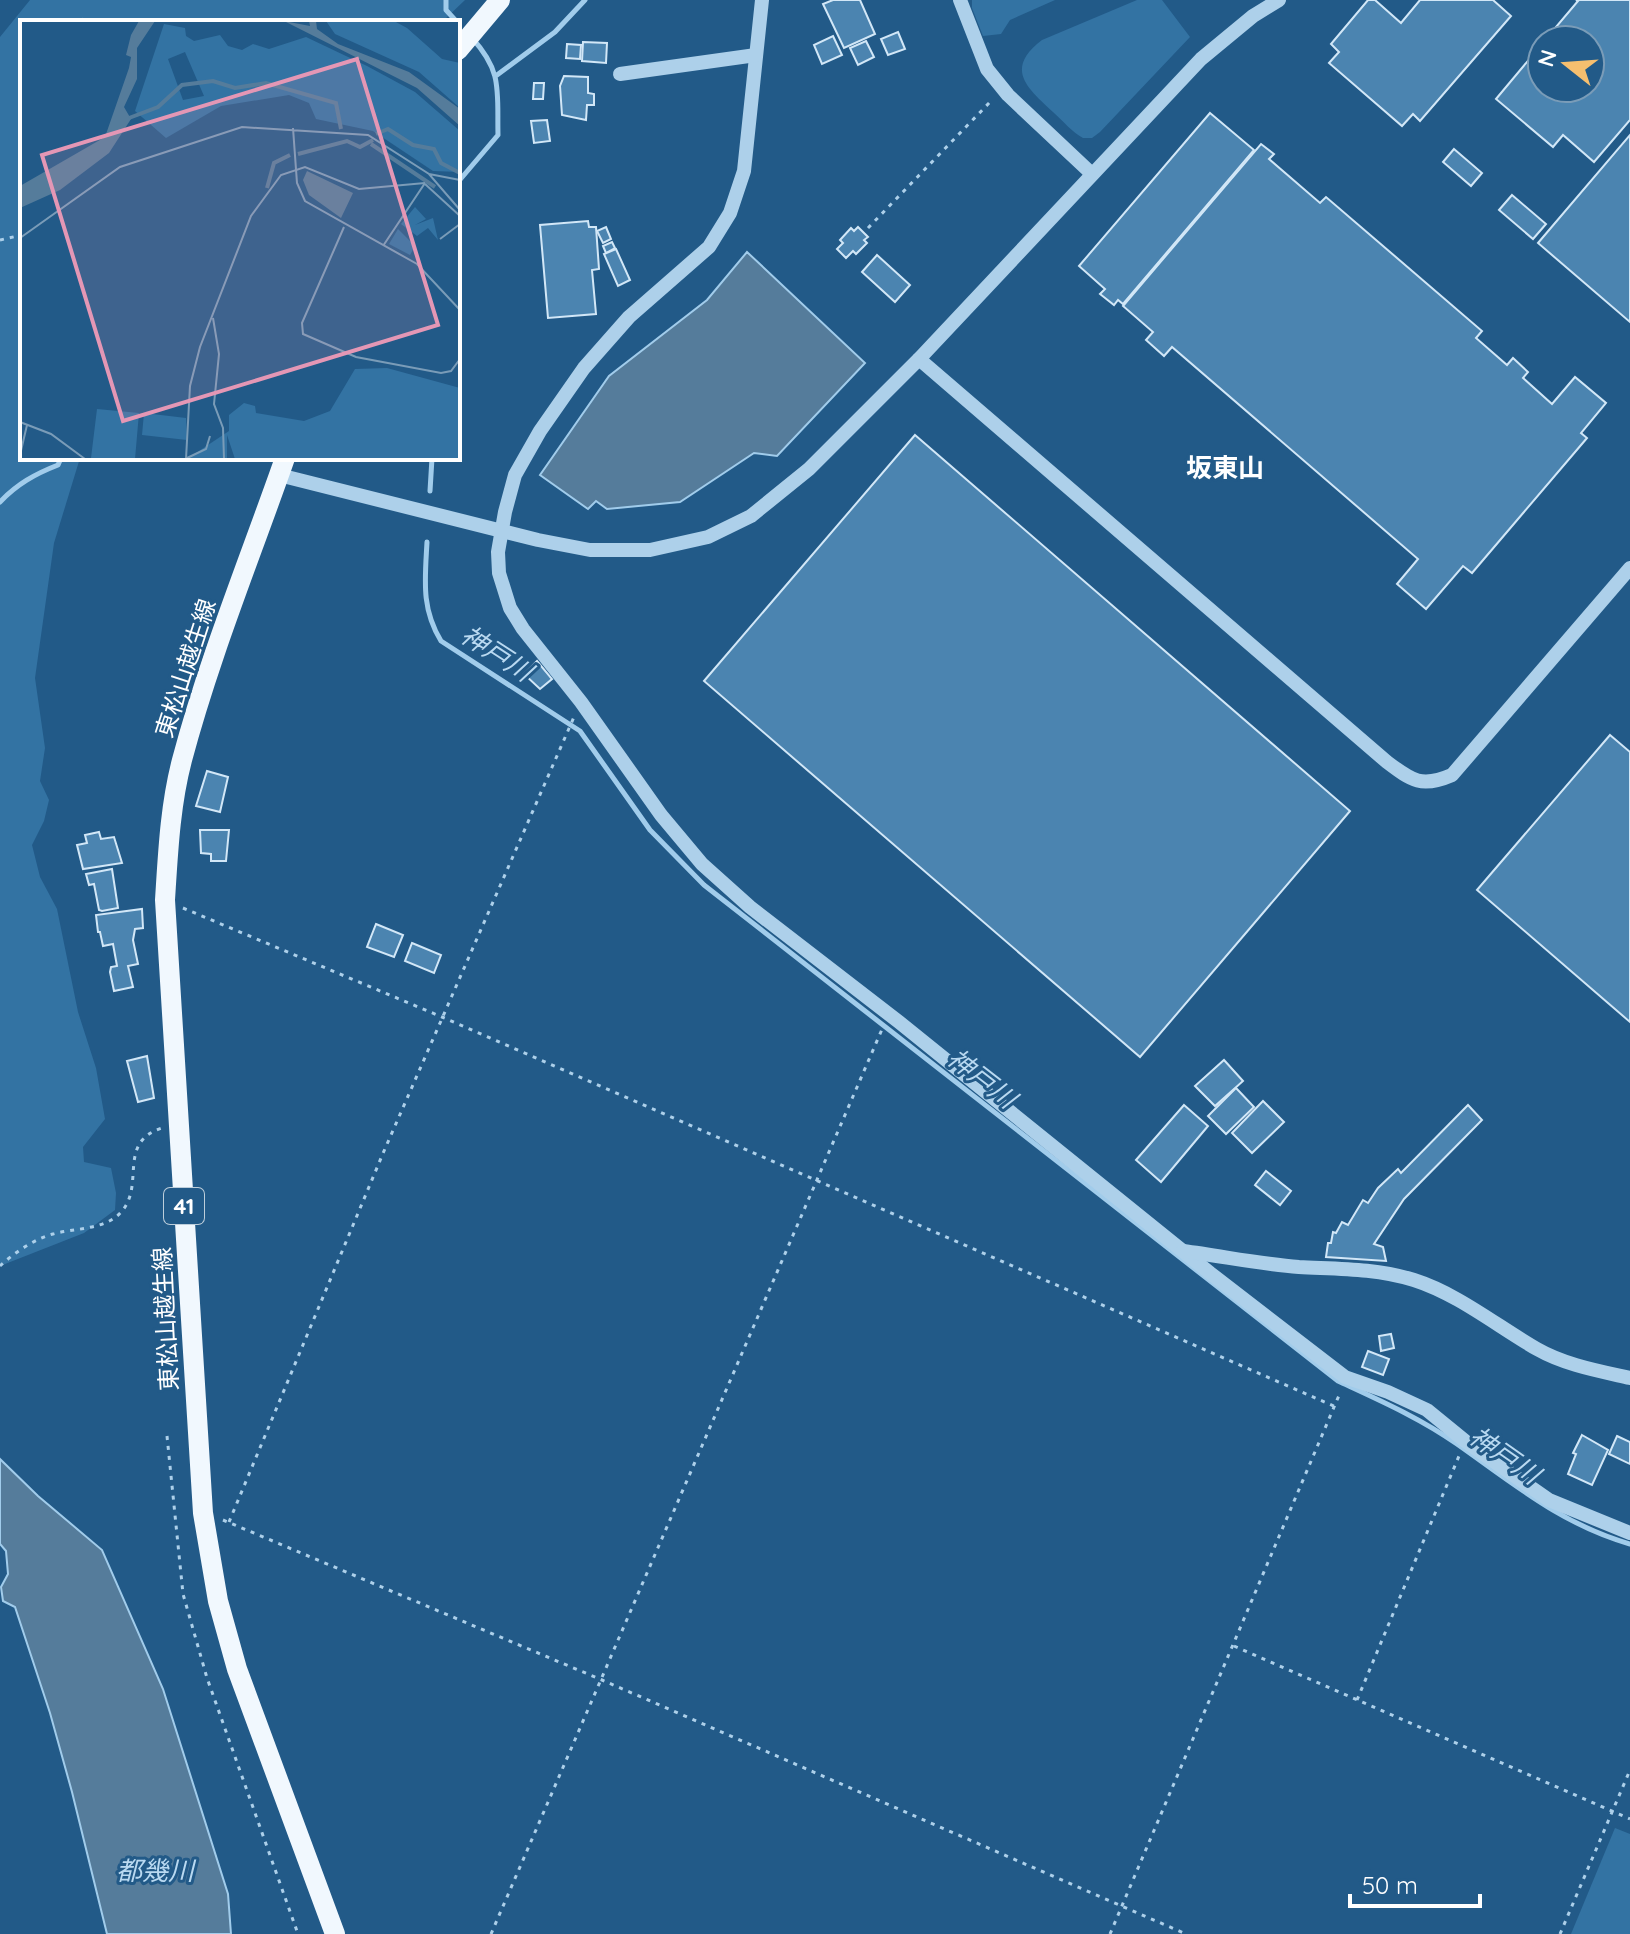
<svg xmlns="http://www.w3.org/2000/svg" width="1630" height="1934" viewBox="0 0 1630 1934" font-family="Quicksand,'Noto Sans JP',sans-serif">
  <style>
    .green { fill: #3373a3 }
    .water { fill: #557c9b; stroke: #a1cceb; stroke-width: 2 }
    .lines { fill: none; stroke-linecap: round; stroke-linejoin: round }
    .stream { stroke: #a1cceb; stroke-width: 5 }
    .building { fill: #4b84b0; stroke: #d2e7f7; stroke-width: 2 }
    .path { stroke: #add0ea; stroke-width: 3; stroke-dasharray: 4 6; stroke-linecap: butt }
    .minor { stroke: #add0ea; stroke-width: 14 }
    .major { stroke: #f1f8fe; stroke-width: 20 }
    .labels { text-anchor: middle; dominant-baseline: central; stroke-width: 6; stroke-linejoin: round; paint-order: stroke }
    .shield { fill: #225a88; stroke: #bdcedb; stroke-width: 2 }
    .shield-label { font-size: 22px; font-weight: bold; fill: #fff }
    .street-label { font-size: 24px; fill: #fff; stroke: #225a88 }
    .neighbourhood-label { font-size: 26px; font-weight: bold; fill: #fff; stroke: #225a88 }
    .water-label { font-size: 26px; font-style: italic; fill: #b9d9f1; stroke: #225a88 }
    .inset-river { fill: none; stroke: #557c9b; stroke-width: 4 }
    .inset-road { fill: none; stroke: #7a9cb8; stroke-width: 2 }
    .view { fill: #e497b5; fill-opacity: 0.15; stroke: #e497b5; stroke-width: 4 }
    .inset-edge { fill: none; stroke: #fff; stroke-width: 4 }
  </style>
  <rect width="100%" height="100%" fill="#225a88"/>
  <g class="green">
    <polygon points="30,0 465,0 442,22 22,22 22,458 80,458 54,543 35,678 45,748 40,781 49,800 44,821 32,845 40,877 57,909 78,1012 96,1068 105,1119 83,1147 84,1162 111,1168 116,1193 115,1210 84,1233 0,1266 0,37"/>
    <polygon points="972,0 1055,0 1010,20 1001,34 983,36 972,8"/>
    <path d="M1137,0h25l28,37 -90,95 -8,6h-9c-11,-6 -20,-17 -30,-26 -26,-24 -49,-43 -11,-72z"/>
    <polygon points="1615,1828 1630,1834 1630,1934 1571,1934"/>
  </g>
  <g class="water">
    <polygon points="747,252 865,363 777,456 754,453 680,502 607,509 596,501 588,509 540,475 609,376 707,300"/>
    <polygon points="0,1459 38,1496 102,1550 163,1689 228,1894 231,1934 107,1934 72,1792 50,1713 15,1607 3,1601 1,1587 8,1574 6,1551 0,1544"/>
  </g>
  <g class="lines">
    <g class="stream">
      <polyline points="446,0 446,10 457,22"/>
      <polyline points="497,75 555,32 585,0"/>
      <path d="M458,182l40,-47c-1,-44 5,-63 -26,-97"/>
      <polyline points="430,491 432,458"/>
      <path d="M0,502c17,-18 35,-28 58,-37l3,-7"/>
      <path d="M427,542c-2,38 -6,66 14,99l139,90 70,99 54,55 634,496c41,19 82,37 119,63 57,40 104,80 173,100"/>
    </g>
  </g>
  <g class="building">
    <polygon points="833,0 860,0 875,34 844,48 823,4"/>
    <polygon points="1368,0 1375,0 1401,23 1420,0 1493,0 1511,16 1420,121 1413,114 1402,126 1329,63 1339,52 1331,44"/>
    <polygon points="1576,0 1630,0 1630,120 1594,162 1563,135 1553,147 1496,99 1542,44 1542,88 1590,88 1590,40 1545,40 1578,1"/>
    <polygon points="898,32 905,49 888,55 881,39"/>
    <polygon points="833,36 842,55 822,64 814,45"/>
    <polygon points="866,41 874,57 858,65 850,48"/>
    <polygon points="583,42 607,43 606,63 582,61"/>
    <polygon points="567,44 581,45 580,59 566,58"/>
    <polygon points="564,76 588,77 588,93 594,94 594,105 587,105 586,120 562,115 560,86"/>
    <polygon points="534,83 544,83 543,99 533,99"/>
    <polygon points="1210,113 1254,150 1123,304 1118,300 1114,305 1100,294 1105,289 1079,266"/>
    <polygon points="547,120 550,141 534,143 531,121"/>
    <polygon points="1630,135 1630,322 1538,243"/>
    <polygon points="1261,144 1274,154 1269,159 1320,203 1326,197 1482,331 1476,338 1507,365 1513,358 1528,372 1523,378 1552,404 1575,377 1606,403 1581,433 1587,438 1472,573 1463,566 1426,609 1397,584 1418,559 1172,347 1164,356 1146,340 1153,332 1123,306"/>
    <polygon points="1454,149 1482,173 1471,186 1443,162"/>
    <polygon points="1512,195 1546,224 1533,239 1499,210"/>
    <polygon points="588,221 589,227 596,227 599,269 592,270 596,314 548,318 540,225"/>
    <polygon points="606,227 611,239 603,243 597,231"/>
    <polygon points="858,227 868,237 864,240 867,243 856,254 853,251 846,258 837,249 843,243 840,240 851,228 854,231"/>
    <polygon points="612,242 615,248 606,253 603,246"/>
    <polygon points="616,249 630,280 618,286 604,254"/>
    <polygon points="877,255 910,285 895,302 862,272"/>
    <polygon points="915,435 1350,811 1140,1057 704,681"/>
    <polygon points="537,661 552,679 540,689 524,674"/>
    <polygon points="1610,735 1630,752 1630,1022 1477,890"/>
    <polygon points="207,771 228,777 220,812 196,806"/>
    <polygon points="200,830 229,830 226,861 211,861 211,854 201,853"/>
    <polygon points="99,832 101,839 114,837 122,863 83,869 77,845 87,843 85,835"/>
    <polygon points="112,869 118,908 102,911 99,910 94,884 89,885 86,874"/>
    <polygon points="142,909 143,928 135,929 133,940 138,964 128,966 133,987 114,991 110,972 111,967 117,966 113,944 103,946 100,932 98,932 96,915"/>
    <polygon points="376,924 403,935 394,957 367,947"/>
    <polygon points="412,943 441,955 434,973 405,961"/>
    <polygon points="147,1056 154,1098 138,1102 127,1061"/>
    <polygon points="1224,1060 1243,1081 1215,1106 1195,1086"/>
    <polygon points="1236,1088 1254,1107 1226,1134 1208,1116"/>
    <polygon points="1263,1101 1284,1122 1252,1153 1232,1133"/>
    <polygon points="1184,1105 1208,1126 1161,1182 1136,1160"/>
    <polygon points="1468,1105 1482,1120 1404,1199 1374,1244 1383,1247 1386,1261 1326,1257 1328,1243 1331,1243 1333,1232 1336,1233 1342,1222 1348,1225 1363,1200 1368,1203 1378,1188 1398,1169 1401,1173"/>
    <polygon points="1266,1171 1291,1191 1280,1205 1255,1185"/>
    <polygon points="1391,1334 1394,1348 1381,1351 1379,1336"/>
    <polygon points="1368,1351 1389,1359 1383,1375 1362,1367"/>
    <polygon points="1582,1435 1608,1450 1592,1485 1568,1474 1576,1454 1573,1453"/>
    <polygon points="1617,1436 1630,1442 1630,1464 1609,1454"/>
  </g>
  <g class="lines">
    <g class="path">
      <polyline points="82,19 87,22"/>
      <polyline points="868,228 992,100"/>
      <polyline points="0,240 22,235"/>
      <polyline points="183,908 442,1017 1336,1407"/>
      <path d="M0,1266c14,-13 34,-27 53,-32 21,-6 54,-4 69,-23 23,-27 -5,-69 40,-83"/>
      <polyline points="167,1436 183,1594 207,1678 298,1934"/>
      <polyline points="223,1520 602,1680 1186,1934"/>
      <polyline points="229,1522 384,1151 574,717"/>
      <polyline points="1234,1646 1630,1819"/>
      <polyline points="1357,1700 1459,1456"/>
      <polyline points="491,1934 883,1027"/>
      <polyline points="1110,1934 1340,1393"/>
      <polyline points="1560,1934 1630,1770"/>
    </g>
    <g class="minor">
      <polyline points="762,0 744,171 730,213 709,247 629,317 584,368 540,431 515,475 505,512 498,552 499,573 510,608 523,629 581,702 661,815 702,864 750,907 899,1022 1210,1273 1345,1377 1388,1392 1427,1410 1465,1441 1549,1500 1630,1533"/>
      <polyline points="960,0 987,69 1008,95 1092,174"/>
      <polyline points="620,74 756,55"/>
      <path d="M919,359l468,403c25,19 35,26 65,13l178,-207"/>
      <polyline points="279,475 538,540 590,550 650,550 708,537 751,516 809,469 919,359 1201,59 1253,16 1279,0"/>
      <path d="M1183,1251c39,5 77,13 116,16 39,2 76,1 115,13 44,14 83,46 123,69 28,16 62,22 93,29"/>
    </g>
    <g class="major">
      <polyline points="458,50 500,0"/>
      <path d="M285,458c-35,100 -76,200 -103,302 -12,46 -14,93 -17,140l38,613 15,88 19,68 98,265"/>
    </g>
  </g>
  <g class="labels">
    <rect class="shield" x="164" y="1188" width="40" height="36" rx="6"/>
    <g class="shield-label">
      <text x="184" y="1206">41</text>
    </g>
    <g class="street-label">
      <text transform="translate(185 668) rotate(-72)">東松山越生線</text>
      <text transform="translate(165 1319) rotate(-93)">東松山越生線</text>
    </g>
    <g class="neighbourhood-label">
      <text x="1225" y="467">坂東山</text>
    </g>
    <g class="water-label">
      <text transform="translate(497 653) rotate(33)">神戸川</text>
      <text transform="translate(982 1078) rotate(38)">神戸川</text>
      <text transform="translate(1505 1455) rotate(35)">神戸川</text>
      <text x="155" y="1870">都幾川</text>
    </g>
  </g>
  <g transform="translate(20 20)">
    <rect width="440" height="440" fill="#225a88"/>
    <path d="M306,1h68l13,7 35,31 18,4v45l-41,-36 -84,-38zM144,4l21,4 1,8 8,5 26,-6 8,11 14,4 11,-6 16,5 37,-12 61,29 48,26 45,39v41l-27,-1 -60,-40 -57,-12 -7,-16 -20,-8 -68,11 -55,32 -31,-27zM165,32l19,44 -21,4 -15,-41zM395,187l11,12 -11,6 18,-7 5,22 -10,-12 -11,8 -16,-12zM378,209l17,17 -5,9 -21,-11zM367,348l73,20v71h-225l-8,-24v24h-40l42,-28v-16l15,-12 11,3 1,7 48,8 26,-10 25,-42zM77,389l42,4 -4,46 -44,-1zM124,393l42,5 1,22 -45,-5z" fill="#3373a3" fill-rule="evenodd"/>
    <path d="M119,1h16l-18,27v31l-13,28 7,12 -22,34 -49,37 -40,18v-22l85,-49 24,-69 2,-11 -5,-2 5,-20zM264,1l26,5 -1,-5h7l1,8 21,15 71,28 51,37v17l-43,-38zM287,151l46,22 -12,25 -32,-23 -6,-15z" fill="#557c9b"/>
    <path class="inset-river" d="M109,98l29,-11 24,-22 31,-4 22,7 31,-5 70,20 5,26M356,114l12,-5 25,16 21,4 7,14 19,10M351,124l64,43M278,134l49,-13 13,6 13,-7M247,168l7,-25 16,-8"/>
    <path class="inset-road" d="M273,108l4,55 8,18 112,63 43,46M409,154l31,6M405,164l35,32M324,207l-42,96 1,11 53,23 85,16 10,-2 9,-12M0,218l100,-71 122,-40 126,8 61,39 31,36M420,219l20,-15M363,226l42,-63M193,298l6,36 -5,50 9,24 1,31M0,402l31,12 34,25M0,435l7,-30M167,438l19,-9 4,-13M166,439l4,-73 10,-39 51,-131 30,-41 24,-8 54,22 66,-6"/>
    <path class="view" d="M337,39l81,266 -315,96 -81,-266z"/>
    <rect width="440" height="440" class="inset-edge"/>
  </g>
  <g transform="translate(1566 64) rotate(287)"><circle r="38" fill="#225a88" stroke="#7a9cb8" stroke-width="2"/>
  <path d="M0-6L14 30L0 20L-14 30Z" fill="#f6bf6f"/>
  <text y="-12" font-size="22" font-weight="bold" text-anchor="middle" fill="#ffffff">N</text>
  </g>
  <path d="M1350 1894v12h130v-12" fill="none" stroke="#ffffff" stroke-width="4"/>
  <text x="1362" y="1894" font-size="24" fill="#ffffff" stroke="#225a88" stroke-width="6" paint-order="stroke">50 m</text>
</svg>
